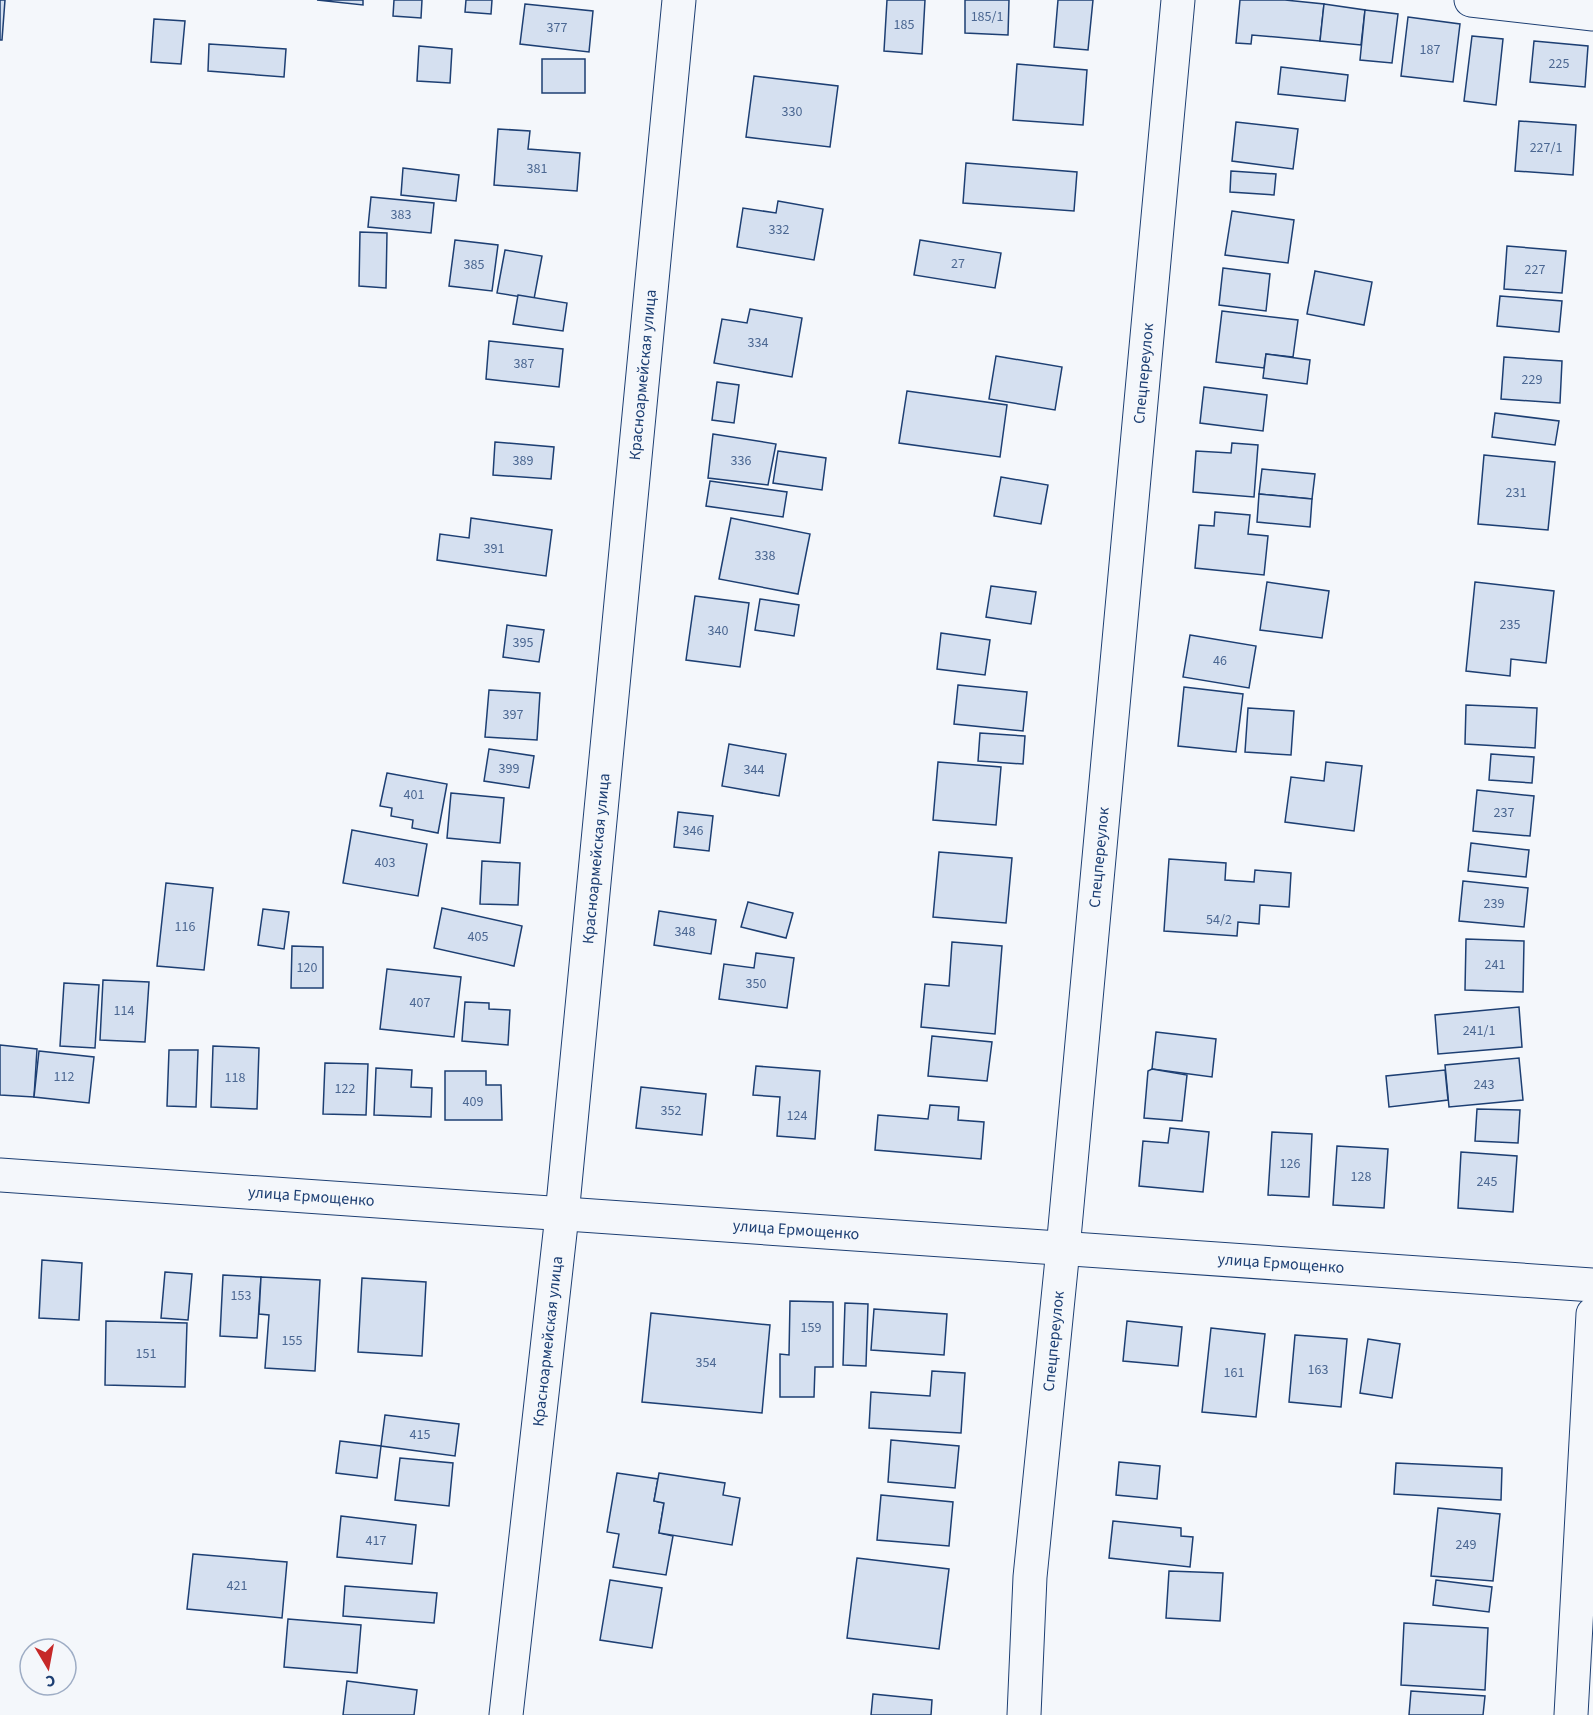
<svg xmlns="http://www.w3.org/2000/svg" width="1593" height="1715" viewBox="0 0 1593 1715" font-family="'Source Sans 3',sans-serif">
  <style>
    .building { fill: #d5e0f0; stroke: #1d3f73; stroke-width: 1.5 }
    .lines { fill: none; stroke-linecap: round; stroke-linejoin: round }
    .minor-casing { stroke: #1d3f73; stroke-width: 35 }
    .tertiary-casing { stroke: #1d3f73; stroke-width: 35 }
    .trunk-casing { stroke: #1d3f73; stroke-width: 35 }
    .minor { stroke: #f4f7fb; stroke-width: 33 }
    .tertiary { stroke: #f4f7fb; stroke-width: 33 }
    .trunk { stroke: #f4f7fb; stroke-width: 33 }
    .labels { text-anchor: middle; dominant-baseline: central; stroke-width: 4.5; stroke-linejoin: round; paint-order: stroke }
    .number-label { font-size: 14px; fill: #4b6792 }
    .street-label { font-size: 16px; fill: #1d3f73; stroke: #f4f7fb }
  </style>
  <rect width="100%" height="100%" fill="#f4f7fb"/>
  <g class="building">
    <polygon points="0,0 5,0 2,40 0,40"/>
    <polygon points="317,0 363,0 363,5"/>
    <polygon points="394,0 422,0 421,18 393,16"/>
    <polygon points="466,0 492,0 491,14 465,12"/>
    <polygon points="887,0 925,0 922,54 884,51"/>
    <polygon points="965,0 1009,0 1008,35 965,33"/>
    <polygon points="1058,0 1093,0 1088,50 1054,47"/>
    <polygon points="1240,0 1285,0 1324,4 1320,41 1252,35 1251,44 1236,43"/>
    <polygon points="525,4 593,11 589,52 520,44"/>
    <polygon points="1324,4 1365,10 1361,45 1320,41"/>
    <polygon points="1365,10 1398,14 1392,63 1360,60"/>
    <polygon points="1408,17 1460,24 1453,82 1401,76"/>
    <polygon points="154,19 185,21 181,64 151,62"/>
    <polygon points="1472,36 1503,39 1496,105 1464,101"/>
    <polygon points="1534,41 1588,46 1585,87 1530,82"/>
    <polygon points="209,44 286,49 284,77 208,71"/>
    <polygon points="419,46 452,49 450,83 417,81"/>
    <rect x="542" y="59" width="43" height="34"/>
    <polygon points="1017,64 1087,70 1083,125 1013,120"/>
    <polygon points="1281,67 1348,75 1345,101 1278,94"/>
    <polygon points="754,76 838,86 830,147 746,137"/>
    <polygon points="1519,121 1576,125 1573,175 1515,171"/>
    <polygon points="1236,122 1298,129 1293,169 1232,161"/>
    <polygon points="498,129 530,131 528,149 580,153 577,191 494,185"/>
    <polygon points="966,163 1077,172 1074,211 963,203"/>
    <polygon points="403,168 459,175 456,201 401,195"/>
    <polygon points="1231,171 1276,174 1274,195 1230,192"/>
    <polygon points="371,197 434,203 431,233 368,227"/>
    <polygon points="778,201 823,209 814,260 737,247 743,208 776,213"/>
    <polygon points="1232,211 1294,220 1288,263 1225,255"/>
    <polygon points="360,232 387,233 386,288 359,286"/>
    <polygon points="455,240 498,245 492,291 449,286"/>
    <polygon points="920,240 1001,253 995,288 914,275"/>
    <polygon points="1507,246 1566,251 1562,293 1504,289"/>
    <polygon points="505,250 542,256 534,299 497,293"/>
    <polygon points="1223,268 1270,274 1266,311 1219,305"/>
    <polygon points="1315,271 1372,282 1364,325 1307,314"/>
    <polygon points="518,295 567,303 563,331 513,324"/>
    <polygon points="1500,296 1562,301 1559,332 1497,326"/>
    <polygon points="750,309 802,318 792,377 714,363 722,319 747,323"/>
    <polygon points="1222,311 1298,320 1293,357 1266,354 1264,368 1216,362"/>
    <polygon points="489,341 563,349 559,387 486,379"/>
    <polygon points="1266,354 1310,360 1307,384 1263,378"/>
    <polygon points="996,356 1062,367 1055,410 989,399"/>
    <polygon points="1504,357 1562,361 1560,403 1501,399"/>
    <polygon points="717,382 739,385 734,423 712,420"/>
    <polygon points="1204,387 1267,395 1263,431 1200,423"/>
    <polygon points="907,391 1007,405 1000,457 899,443"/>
    <polygon points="1495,413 1559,421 1555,445 1492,437"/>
    <polygon points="713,434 776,444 768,485 708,478"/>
    <polygon points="495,442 554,447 551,479 493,475"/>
    <polygon points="1232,443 1258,445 1254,497 1193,492 1196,451 1231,453"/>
    <polygon points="778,451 826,458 822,490 773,483"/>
    <polygon points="1484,455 1555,462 1548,530 1478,524"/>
    <polygon points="1262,469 1315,474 1312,499 1259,494"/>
    <polygon points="1001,477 1048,485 1041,524 994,516"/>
    <polygon points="710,481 787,492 783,517 706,506"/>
    <polygon points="1259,494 1312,499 1310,527 1257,522"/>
    <polygon points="1215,512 1250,515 1248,534 1268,536 1264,575 1195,568 1199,525 1214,526"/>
    <polygon points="471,518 552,530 546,576 437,560 440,534 469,538"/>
    <polygon points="731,518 810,534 798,594 719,579"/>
    <polygon points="1267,582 1329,591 1322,638 1260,630"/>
    <polygon points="1475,582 1554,591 1546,663 1511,659 1510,676 1466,671"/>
    <polygon points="991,586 1036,592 1031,624 986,617"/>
    <polygon points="695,596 749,603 740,667 686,660"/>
    <polygon points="760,599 799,605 794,636 755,630"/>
    <polygon points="507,625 544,630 539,662 503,657"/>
    <polygon points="941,633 990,640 985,675 937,669"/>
    <polygon points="1190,635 1256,646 1249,688 1183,677"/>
    <polygon points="958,685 1027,692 1023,731 954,724"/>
    <polygon points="1184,687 1243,694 1236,752 1178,746"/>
    <polygon points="489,690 540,693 537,740 485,737"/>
    <polygon points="1466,705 1537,708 1535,748 1465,744"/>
    <polygon points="1248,708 1294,711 1291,755 1245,752"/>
    <polygon points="980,733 1025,736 1023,764 978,761"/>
    <polygon points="729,744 786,754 779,796 722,786"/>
    <polygon points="489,749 534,756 529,788 484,781"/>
    <polygon points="1491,754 1534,757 1532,783 1489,780"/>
    <polygon points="938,762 1001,767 996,825 933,820"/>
    <polygon points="1326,762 1362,766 1354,831 1285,822 1291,777 1324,781"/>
    <polygon points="387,773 447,784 438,833 412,828 413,820 391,816 392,808 380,806"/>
    <polygon points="1477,790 1534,796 1530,836 1473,831"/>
    <polygon points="451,793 504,798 500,843 447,838"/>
    <polygon points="678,812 713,816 709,851 674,847"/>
    <polygon points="352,830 427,844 418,896 343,883"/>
    <polygon points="1471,843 1529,850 1526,877 1468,871"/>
    <polygon points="939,852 1012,858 1006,923 933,917"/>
    <polygon points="1169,859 1226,863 1225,880 1254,882 1255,870 1291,873 1289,907 1260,905 1259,924 1238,922 1237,936 1164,931"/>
    <polygon points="482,861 520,863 518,905 480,904"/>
    <polygon points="1463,881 1528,888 1524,927 1459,921"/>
    <polygon points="166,883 213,888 204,970 157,966"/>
    <polygon points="748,902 793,913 786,938 741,927"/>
    <polygon points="442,908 522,926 514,966 434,948"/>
    <polygon points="263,909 289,912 284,949 258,945"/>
    <polygon points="659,911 716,920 711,954 654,945"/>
    <polygon points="1466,939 1524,941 1523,992 1465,990"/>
    <polygon points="952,942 1002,946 995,1034 921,1027 925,984 949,986"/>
    <polygon points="292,946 323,947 323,988 291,988"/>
    <polygon points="756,953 794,958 787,1008 719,999 724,964 754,968"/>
    <polygon points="387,969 461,977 454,1037 380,1029"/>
    <polygon points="103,980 149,982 145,1042 100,1040"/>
    <polygon points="64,983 99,985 95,1048 60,1046"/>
    <polygon points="465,1002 489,1003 489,1009 510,1010 508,1045 462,1041"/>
    <polygon points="1519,1007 1522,1047 1438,1054 1435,1015"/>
    <polygon points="1156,1032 1216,1039 1212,1077 1152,1069"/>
    <polygon points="932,1036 992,1042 987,1081 928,1076"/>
    <polygon points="0,1045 37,1049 34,1097 0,1095"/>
    <polygon points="213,1046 259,1048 257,1109 211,1107"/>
    <polygon points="169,1050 198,1050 196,1107 167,1106"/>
    <polygon points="39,1051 94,1057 89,1103 34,1097"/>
    <polygon points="1519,1058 1523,1100 1449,1107 1445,1065"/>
    <polygon points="325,1063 368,1064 366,1115 323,1114"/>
    <polygon points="756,1066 820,1071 815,1139 777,1136 780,1097 753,1095"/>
    <polygon points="376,1068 412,1070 411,1087 432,1088 431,1117 374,1115"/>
    <polygon points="1152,1069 1187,1075 1182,1121 1144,1118 1148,1071"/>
    <polygon points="1445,1070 1448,1100 1389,1107 1386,1076"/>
    <polygon points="445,1071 486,1071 486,1085 501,1085 502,1120 445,1120"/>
    <polygon points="641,1087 706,1094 702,1135 636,1128"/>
    <polygon points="930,1105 959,1107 958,1120 984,1122 981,1159 875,1150 878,1115 928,1119"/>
    <polygon points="1477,1109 1520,1110 1518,1143 1475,1141"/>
    <polygon points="1170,1128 1209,1132 1203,1192 1139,1186 1143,1141 1168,1143"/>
    <polygon points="1272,1132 1312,1134 1309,1197 1268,1195"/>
    <polygon points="1337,1146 1388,1149 1384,1208 1333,1205"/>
    <polygon points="1461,1152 1517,1156 1513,1212 1458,1208"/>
    <polygon points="42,1260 82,1263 79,1320 39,1318"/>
    <polygon points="165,1272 192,1274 188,1320 161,1318"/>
    <polygon points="223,1275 261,1277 257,1338 220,1336"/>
    <polygon points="261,1277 320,1280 315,1371 265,1368 269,1315 259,1314"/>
    <polygon points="362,1278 426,1282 422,1356 358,1352"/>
    <polygon points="790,1301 833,1302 833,1367 815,1367 814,1397 780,1397 780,1354 789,1355"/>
    <polygon points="845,1303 868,1304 866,1366 843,1365"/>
    <polygon points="874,1309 947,1314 944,1355 871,1350"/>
    <polygon points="651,1313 770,1325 762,1413 642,1402"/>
    <polygon points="106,1321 187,1323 185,1387 105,1385"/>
    <polygon points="1127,1321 1182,1327 1178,1366 1123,1361"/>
    <polygon points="1211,1328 1265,1334 1256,1417 1202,1412"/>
    <polygon points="1295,1335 1347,1339 1341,1407 1289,1402"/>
    <polygon points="1368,1339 1400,1344 1392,1398 1360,1393"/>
    <polygon points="932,1371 965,1373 961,1433 869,1428 871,1392 930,1396"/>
    <polygon points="385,1415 459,1424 455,1456 381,1446"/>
    <polygon points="891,1440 959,1446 955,1488 888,1482"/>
    <polygon points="340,1441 381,1446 377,1478 336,1473"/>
    <polygon points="400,1458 453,1463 449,1506 395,1500"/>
    <polygon points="1119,1462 1160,1466 1157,1499 1116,1495"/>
    <polygon points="1396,1463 1502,1468 1501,1500 1394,1494"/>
    <polygon points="617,1473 658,1479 654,1501 664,1503 659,1533 673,1536 666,1575 613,1567 619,1534 607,1532"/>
    <polygon points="659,1473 725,1483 723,1495 740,1498 732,1545 659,1533 664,1503 654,1501"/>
    <polygon points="881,1495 953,1502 949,1546 877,1540"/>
    <polygon points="1438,1508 1500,1514 1493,1581 1431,1576"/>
    <polygon points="341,1516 416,1525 412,1564 337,1557"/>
    <polygon points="1113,1521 1181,1528 1181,1536 1193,1537 1190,1567 1109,1558"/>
    <polygon points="193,1554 287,1562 282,1618 187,1609"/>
    <polygon points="857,1558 949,1569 939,1649 847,1638"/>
    <polygon points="1169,1571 1223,1573 1220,1621 1166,1618"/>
    <polygon points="610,1580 662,1588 652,1648 600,1640"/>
    <polygon points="1436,1580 1492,1587 1489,1612 1433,1605"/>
    <polygon points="345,1586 437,1593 434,1623 343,1616"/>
    <polygon points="288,1619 361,1625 357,1673 284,1667"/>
    <polygon points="1404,1623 1488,1628 1485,1690 1401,1685"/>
    <polygon points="347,1681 417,1690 414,1715 343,1715"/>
    <polygon points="1411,1691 1485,1696 1483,1715 1409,1715"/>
    <polygon points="873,1694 932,1700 931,1715 871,1715"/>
  </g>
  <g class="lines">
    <g class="minor-casing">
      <g id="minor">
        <polyline points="1471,0 1593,14"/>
        <path id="s1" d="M506,1715l56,-500"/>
        <path id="s2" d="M1024,1715l6,-138 33,-328 115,-1249"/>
        <polyline points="1571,1715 1593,1314"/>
      </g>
    </g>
    <g class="tertiary-casing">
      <g id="tertiary">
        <path id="s3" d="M562,1215l117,-1215"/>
      </g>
    </g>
    <g class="trunk-casing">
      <g id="trunk">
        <path id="s4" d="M0,1175l1593,110"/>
      </g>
    </g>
    <use href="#minor" class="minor"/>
    <use href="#tertiary" class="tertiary"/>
    <use href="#trunk" class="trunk"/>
  </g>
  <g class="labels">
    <g class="number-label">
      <text x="987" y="17">185/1</text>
      <text x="904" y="25">185</text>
      <text x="557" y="28">377</text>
      <text x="1430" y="50">187</text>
      <text x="1559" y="64">225</text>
      <text x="792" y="112">330</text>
      <text x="1546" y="148">227/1</text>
      <text x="537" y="169">381</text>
      <text x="401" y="215">383</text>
      <text x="779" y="230">332</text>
      <text x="958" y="264">27</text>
      <text x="474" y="265">385</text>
      <text x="1535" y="270">227</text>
      <text x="758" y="343">334</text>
      <text x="524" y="364">387</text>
      <text x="1532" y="380">229</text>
      <text x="523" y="461">389</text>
      <text x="741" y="461">336</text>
      <text x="1516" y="493">231</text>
      <text x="494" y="549">391</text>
      <text x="765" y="556">338</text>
      <text x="1510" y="625">235</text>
      <text x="718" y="631">340</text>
      <text x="523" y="643">395</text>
      <text x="1220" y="661">46</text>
      <text x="513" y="715">397</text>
      <text x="509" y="769">399</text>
      <text x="754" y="770">344</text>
      <text x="414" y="795">401</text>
      <text x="1504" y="813">237</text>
      <text x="693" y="831">346</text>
      <text x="385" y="863">403</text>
      <text x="1494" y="904">239</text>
      <text x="1219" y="920">54/2</text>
      <text x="185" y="927">116</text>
      <text x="685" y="932">348</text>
      <text x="478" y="937">405</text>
      <text x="1495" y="965">241</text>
      <text x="307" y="968">120</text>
      <text x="756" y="984">350</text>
      <text x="420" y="1003">407</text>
      <text x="124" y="1011">114</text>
      <text x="1479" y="1031">241/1</text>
      <text x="64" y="1077">112</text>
      <text x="235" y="1078">118</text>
      <text x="1484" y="1085">243</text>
      <text x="345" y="1089">122</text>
      <text x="473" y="1102">409</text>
      <text x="671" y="1111">352</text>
      <text x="797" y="1116">124</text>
      <text x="1290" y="1164">126</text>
      <text x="1361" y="1177">128</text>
      <text x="1487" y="1182">245</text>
      <text x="241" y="1296">153</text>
      <text x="811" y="1328">159</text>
      <text x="292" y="1341">155</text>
      <text x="146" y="1354">151</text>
      <text x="706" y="1363">354</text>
      <text x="1318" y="1370">163</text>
      <text x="1234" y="1373">161</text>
      <text x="420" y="1435">415</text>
      <text x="376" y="1541">417</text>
      <text x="1466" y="1545">249</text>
      <text x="237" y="1586">421</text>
    </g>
    <g class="street-label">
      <text stroke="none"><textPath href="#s2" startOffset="1347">Спецпереулок</textPath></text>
      <text stroke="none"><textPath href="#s3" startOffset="844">Красноармейская улица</textPath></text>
      <text stroke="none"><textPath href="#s2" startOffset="861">Спецпереулок</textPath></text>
      <text stroke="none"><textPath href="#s3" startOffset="358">Красноармейская улица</textPath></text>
      <text stroke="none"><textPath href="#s4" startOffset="312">улица Ермощенко</textPath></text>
      <text stroke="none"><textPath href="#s4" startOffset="798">улица Ермощенко</textPath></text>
      <text stroke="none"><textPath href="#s4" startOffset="1284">улица Ермощенко</textPath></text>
      <text stroke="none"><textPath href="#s1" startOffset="376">Красноармейская улица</textPath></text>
      <text stroke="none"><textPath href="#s2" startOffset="375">Спецпереулок</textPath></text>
    </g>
  </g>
  <g transform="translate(48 1667) rotate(170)"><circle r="28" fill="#f4f7fb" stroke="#9eadc5" stroke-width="1.5"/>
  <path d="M0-4.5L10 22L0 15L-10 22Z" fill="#c62828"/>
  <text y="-9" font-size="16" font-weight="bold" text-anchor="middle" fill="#1d3f73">С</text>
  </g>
</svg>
